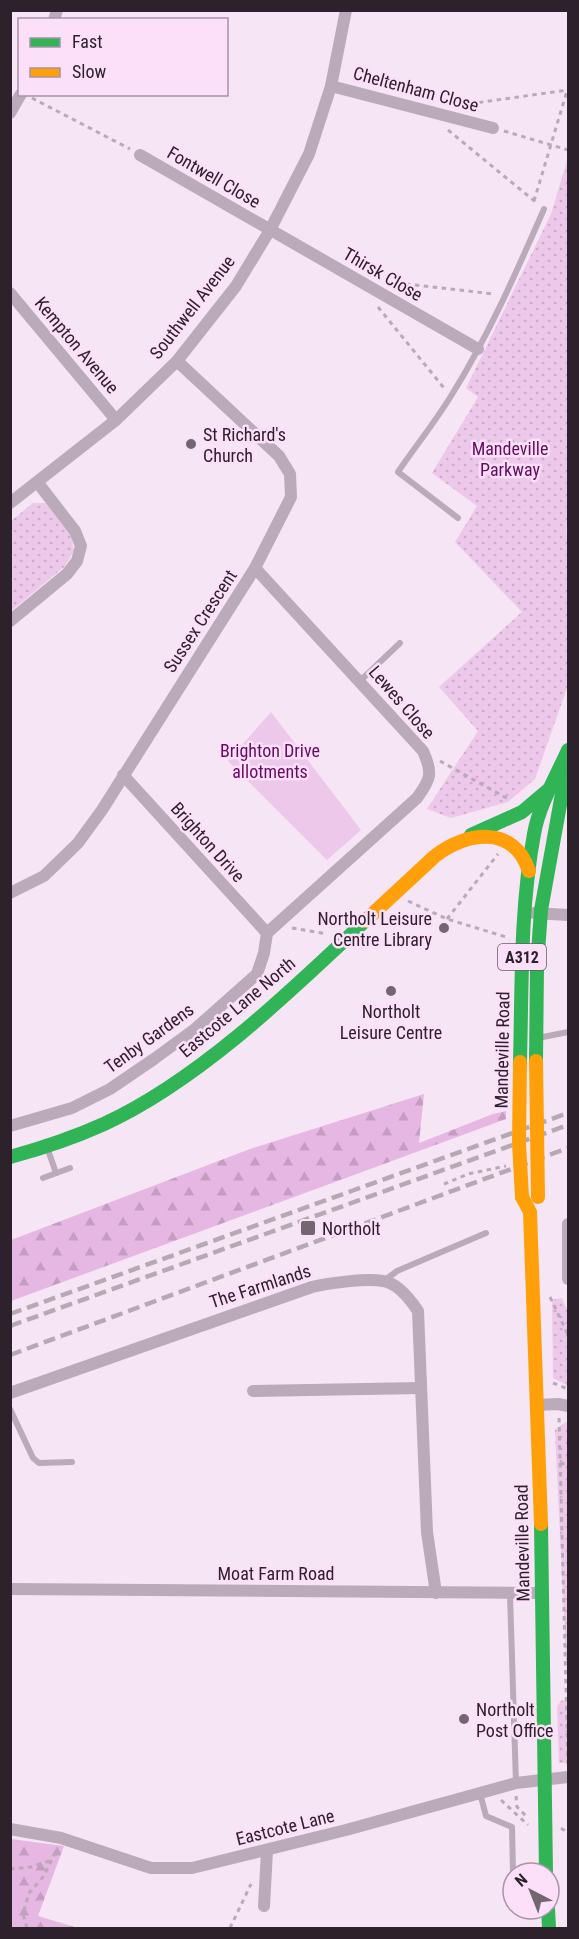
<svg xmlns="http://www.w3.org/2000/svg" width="579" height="1939" viewBox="0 0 579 1939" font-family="'Roboto Condensed',sans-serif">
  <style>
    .grass { fill: url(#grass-dots) }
    .forest { fill: url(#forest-firs) }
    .garden { fill: #edc8ea }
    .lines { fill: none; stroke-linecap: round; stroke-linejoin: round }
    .path { stroke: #b8aab7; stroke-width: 3; stroke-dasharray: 4.5 4.5; stroke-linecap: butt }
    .lane { stroke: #bbabba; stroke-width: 6 }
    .street { stroke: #bbabba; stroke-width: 12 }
    .fast { stroke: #30b455; stroke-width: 14 }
    .slow { stroke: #ff9f0a; stroke-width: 14 }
    .rail { stroke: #b6a9b4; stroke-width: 4.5; stroke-dasharray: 12 6; stroke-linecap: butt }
    .slow-bridge { stroke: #ff9f0a; stroke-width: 14 }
    .poi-dot { fill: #736671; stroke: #fcdff9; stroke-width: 2 }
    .labels { text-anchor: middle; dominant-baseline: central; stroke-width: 5; stroke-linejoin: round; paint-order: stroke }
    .shield { fill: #fcdff9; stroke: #6b5b69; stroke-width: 1.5 }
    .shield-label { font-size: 16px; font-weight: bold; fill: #2d222b }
    .street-label { font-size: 18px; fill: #2d222b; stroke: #fcdff9 }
    .poi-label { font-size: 18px; fill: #2d222b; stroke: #fcdff9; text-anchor: start }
    .park-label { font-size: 18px; fill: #650c62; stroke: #fcdff9 }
  </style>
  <defs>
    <pattern id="grass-dots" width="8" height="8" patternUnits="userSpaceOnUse" patternTransform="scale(1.5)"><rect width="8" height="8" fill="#edc8ea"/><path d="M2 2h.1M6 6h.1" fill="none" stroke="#ccacc9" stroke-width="1.8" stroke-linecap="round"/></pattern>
    <pattern id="forest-firs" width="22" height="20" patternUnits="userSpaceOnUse" patternTransform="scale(1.5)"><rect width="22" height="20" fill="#e6b7e2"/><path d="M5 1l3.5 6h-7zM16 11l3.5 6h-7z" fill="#c69dc2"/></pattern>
  </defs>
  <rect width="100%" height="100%" fill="#f6e5f4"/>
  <g class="grass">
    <polygon points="568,157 568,523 566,530 568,541 568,685 535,779 508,802 451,818 427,809 478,731 439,687 522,612 455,542 477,506 432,473 478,397 466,388 551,214"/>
    <polygon points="33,503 46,503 71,535 74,551 64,567 11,611 11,521"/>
    <polygon points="562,1298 568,1312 568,1386 553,1378 552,1300"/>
    <polygon points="566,1422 568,1423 567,1680 555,1430"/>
    <polygon points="562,1700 568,1701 568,1763 559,1763 557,1706"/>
  </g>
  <g class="forest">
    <polygon points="424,1094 419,1143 493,1114 506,1111 506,1119 11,1301 11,1240 250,1149"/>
    <polygon points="11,1839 64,1846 38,1916 78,1928 11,1928"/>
  </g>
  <polygon class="garden" points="271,712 361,830 327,860 228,761"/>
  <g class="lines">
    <g class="path">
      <polyline points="32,98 130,149"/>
      <polyline points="461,105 568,90"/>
      <polyline points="448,130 538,204"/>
      <polyline points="504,131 568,150"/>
      <polyline points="534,201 567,91"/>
      <polyline points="388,282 494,294"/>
      <polyline points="378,307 444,388"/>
      <polyline points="440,761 510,800"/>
      <polyline points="408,901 447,919 506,937"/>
      <polyline points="447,919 498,854"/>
      <polyline points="292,928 327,934"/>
      <polyline points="444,1184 468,1174 506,1166"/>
      <polyline points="550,1297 568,1335"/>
      <polyline points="553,1383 568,1389"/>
      <polyline points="559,1418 568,1765"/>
      <polyline points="560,1464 568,1463"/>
      <polyline points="519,1581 522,1561 522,1508"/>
      <polyline points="516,1796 517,1807 527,1817"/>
      <polyline points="501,1800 528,1825"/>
      <polyline points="561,1828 568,1833"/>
      <polyline points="10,1869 31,1867 52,1860"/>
      <polyline points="27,1928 23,1914 29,1893 43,1877 57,1850"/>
      <polyline points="230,1928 251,1884"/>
    </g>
    <g class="lane">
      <path d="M458,518l-60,-46c17,-25 37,-50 53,-76 37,-59 65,-123 93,-187"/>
      <polyline points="360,681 400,643"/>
      <polyline points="538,1038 568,1032"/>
      <polyline points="48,1150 56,1173"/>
      <polyline points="43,1178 70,1168"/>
      <polyline points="385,1280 397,1271 486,1233"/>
      <polyline points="10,1409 33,1458 39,1463 72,1462"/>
      <polyline points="510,1595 516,1783"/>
      <polyline points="480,1793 486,1816 512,1827 513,1873"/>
      <polyline points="524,1909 526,1911 545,1910"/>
    </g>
    <g class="street">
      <polyline points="54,20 57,10"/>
      <polyline points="331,86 493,128"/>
      <polyline points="10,113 21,94"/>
      <polyline points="140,155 478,349"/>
      <polyline points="10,293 116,420"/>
      <polyline points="10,503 116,420 177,361 236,286 270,230 309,154 331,86 346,10"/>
      <path d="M255,568l168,183c10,22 8,28 -6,47l-150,135"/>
      <polyline points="10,621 67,574 77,561 81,546 75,531 38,483"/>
      <polyline points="123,775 267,933"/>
      <polyline points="10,893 44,876 78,843 102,810 255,568 291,497 290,474 279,456 177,361"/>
      <polyline points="534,913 568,915"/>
      <polyline points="10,1126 72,1108 110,1089 154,1059 195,1029 257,974 264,953 267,933"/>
      <polyline points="568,1224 568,1279"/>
      <polyline points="253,1391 420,1388"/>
      <path d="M10,1393l302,-106c16,-4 55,-9 71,-6 15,2 27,18 35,30l9,221 9,61"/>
      <polyline points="536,1405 558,1404 568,1406"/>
      <polyline points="10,1589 541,1593"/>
      <polyline points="10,1829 61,1838 151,1868 192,1868 346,1830 516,1783 568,1777"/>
      <polyline points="264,1906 267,1851"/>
    </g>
    <g class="fast">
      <polyline points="471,835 522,812 548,790"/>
      <polyline points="536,1061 537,967 541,910 567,766"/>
      <path d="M520,1062c2,-76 0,-153 14,-228 5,-29 22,-57 34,-84"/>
      <path d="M10,1157c33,-9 63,-19 94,-33 94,-43 187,-133 261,-203"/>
      <polyline points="541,1524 546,1873"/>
      <polyline points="548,1909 549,1928"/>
    </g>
    <g class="slow">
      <path d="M365,921l70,-65c32,-25 79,-31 94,15"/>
      <polyline points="522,1197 530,1212 541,1524"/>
    </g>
    <g class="rail">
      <polyline points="10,1314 568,1113"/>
      <polyline points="10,1326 568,1125"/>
      <polyline points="10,1355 568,1148"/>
    </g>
    <g class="slow-bridge">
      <polyline points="536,1061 538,1197"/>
      <polyline points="520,1062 519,1143 522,1197"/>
    </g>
  </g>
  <g class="poi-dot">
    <circle cx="191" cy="444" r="6"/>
    <circle cx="444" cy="928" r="6"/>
    <circle cx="391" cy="991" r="6"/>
    <rect x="300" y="1220" width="16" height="16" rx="3"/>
    <circle cx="464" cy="1719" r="6"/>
  </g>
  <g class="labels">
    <rect class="shield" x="498" y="944" width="48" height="26" rx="4.5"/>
    <g class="shield-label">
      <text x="522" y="957">A312</text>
    </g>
    <g class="street-label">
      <text transform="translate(416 89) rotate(15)">Cheltenham Close</text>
      <text transform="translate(214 177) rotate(30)">Fontwell Close</text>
      <text transform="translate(383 274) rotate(30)">Thirsk Close</text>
      <text transform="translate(192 307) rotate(-52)">Southwell Avenue</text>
      <text transform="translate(77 345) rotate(50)">Kempton Avenue</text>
      <text transform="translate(200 621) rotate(-57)">Sussex Crescent</text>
      <text transform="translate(402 702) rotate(49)">Lewes Close</text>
      <text transform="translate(208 842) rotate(48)">Brighton Drive</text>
      <text transform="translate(237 1007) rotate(-40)">Eastcote Lane North</text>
      <text transform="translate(149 1038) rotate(-36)">Tenby Gardens</text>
      <text transform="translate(502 1050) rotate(-89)">Mandeville Road</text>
      <text transform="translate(260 1286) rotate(-18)">The Farmlands</text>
      <text transform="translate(522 1543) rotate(-91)">Mandeville Road</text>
      <text x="276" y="1573">Moat Farm Road</text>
      <text transform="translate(285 1827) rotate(-14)">Eastcote Lane</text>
    </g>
    <g class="poi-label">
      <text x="203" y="434">St Richard's<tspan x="203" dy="21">Church</tspan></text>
      <text x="432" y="918" text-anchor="end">Northolt Leisure<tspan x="432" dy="21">Centre Library</tspan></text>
      <text x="391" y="1011" text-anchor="middle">Northolt<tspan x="391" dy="21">Leisure Centre</tspan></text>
      <text x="322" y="1228">Northolt</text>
      <text x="476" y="1709">Northolt<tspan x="476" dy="21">Post Office</tspan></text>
    </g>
    <g class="park-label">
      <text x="510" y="448">Mandeville<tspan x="510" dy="21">Parkway</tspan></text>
      <text x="270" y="750">Brighton Drive<tspan x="270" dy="21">allotments</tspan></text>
    </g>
  </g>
  <rect width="579" height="1939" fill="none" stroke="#2d222b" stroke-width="24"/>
  <rect x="18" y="18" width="210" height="78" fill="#fcdff9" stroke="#a993a7" stroke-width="1.5"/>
  <rect x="30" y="38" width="30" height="9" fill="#30b455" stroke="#a993a7" stroke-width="1.5"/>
  <text x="72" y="48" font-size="18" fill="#2d222b">Fast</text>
  <rect x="30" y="68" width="30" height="9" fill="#ff9f0a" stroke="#a993a7" stroke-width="1.5"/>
  <text x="72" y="78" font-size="18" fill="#2d222b">Slow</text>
  <g transform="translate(531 1891) rotate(318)"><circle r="28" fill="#fcdff9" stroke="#a993a7" stroke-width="1.5"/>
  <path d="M0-4.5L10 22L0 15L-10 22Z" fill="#736671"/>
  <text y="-9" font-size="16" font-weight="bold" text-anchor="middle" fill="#2d222b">N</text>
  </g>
</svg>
